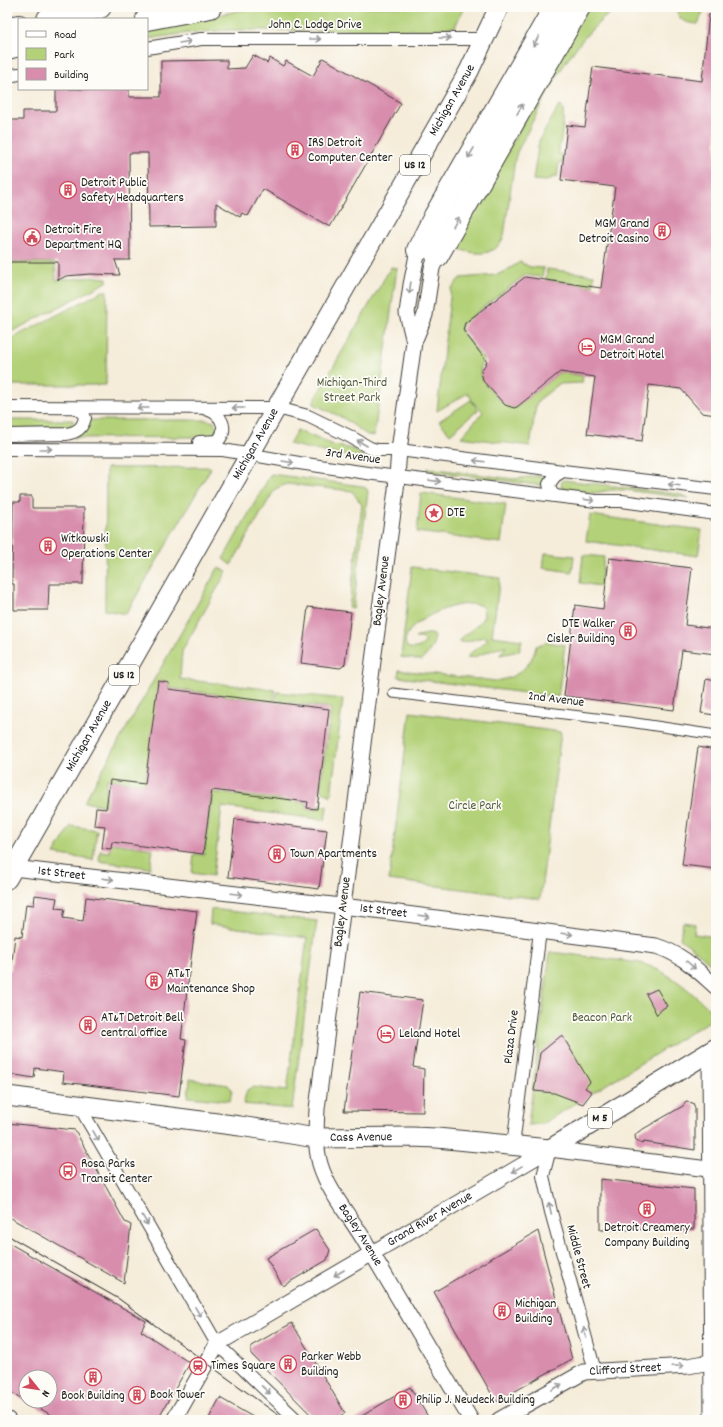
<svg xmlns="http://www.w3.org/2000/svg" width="723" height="1427" viewBox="0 0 723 1427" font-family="Dekko,sans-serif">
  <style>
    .green { fill: #b3d178; stroke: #68764a }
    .building { fill: #d88dad }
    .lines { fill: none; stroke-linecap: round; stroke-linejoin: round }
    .pedestrian-casing { stroke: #3d3b38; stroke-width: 11 }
    .minor-casing { stroke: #3d3b38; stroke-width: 14 }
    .tertiary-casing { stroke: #3d3b38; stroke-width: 17 }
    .primary-casing { stroke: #3d3b38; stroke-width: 21 }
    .motorway-casing { stroke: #3d3b38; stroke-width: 24 }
    .pedestrian { stroke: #fff; stroke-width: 9 }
    .minor { stroke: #fff; stroke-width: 12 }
    .tertiary { stroke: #fff; stroke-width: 15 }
    .primary { stroke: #fff; stroke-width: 19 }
    .motorway { stroke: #fff; stroke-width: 22 }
    .tram { stroke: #1c1c1c; stroke-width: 1 }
    .oneway { stroke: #999 }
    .labels { text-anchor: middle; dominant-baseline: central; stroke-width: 3.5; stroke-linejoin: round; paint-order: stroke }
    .shield { fill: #fdfcf7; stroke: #605f5e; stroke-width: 1 }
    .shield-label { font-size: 12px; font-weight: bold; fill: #1c1c1c }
    .street-label { font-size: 13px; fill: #1c1c1c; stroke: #fdfcf7 }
    .poi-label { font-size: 13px; fill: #1c1c1c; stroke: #fdfcf7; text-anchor: start }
    .park-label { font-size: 13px; fill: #515b3c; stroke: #fdfcf7 }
  </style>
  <rect width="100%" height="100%" fill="#fdfcf7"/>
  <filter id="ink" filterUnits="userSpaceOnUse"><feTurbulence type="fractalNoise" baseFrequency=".025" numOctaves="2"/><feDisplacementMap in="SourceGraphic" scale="8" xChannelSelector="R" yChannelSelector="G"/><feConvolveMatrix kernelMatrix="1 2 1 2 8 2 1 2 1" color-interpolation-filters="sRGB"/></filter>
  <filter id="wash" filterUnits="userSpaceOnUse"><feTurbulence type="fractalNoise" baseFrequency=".012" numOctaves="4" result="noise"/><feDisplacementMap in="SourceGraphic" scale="16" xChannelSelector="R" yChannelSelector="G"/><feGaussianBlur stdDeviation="0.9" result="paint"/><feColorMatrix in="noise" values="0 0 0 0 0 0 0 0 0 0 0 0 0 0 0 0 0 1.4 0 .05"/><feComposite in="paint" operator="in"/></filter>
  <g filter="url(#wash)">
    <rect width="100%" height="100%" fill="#f5ecd9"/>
    <g class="green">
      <polygon points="256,7 464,7 455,27 426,30 231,30 188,33 147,39 147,30"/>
      <path d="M588,7h30c-51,36 -73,92 -101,145l-2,7 -11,77c-9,22 -29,19 -48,12l-1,-4z"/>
      <path d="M676,7h29l-7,17c-13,-1 -20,-3 -22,-17z"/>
      <path d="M561,105c6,9 -1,38 -3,49l5,1 -1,8h-3l-2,14h-3l-8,4 -13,-1 6,-39 20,-35z"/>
      <polygon points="7,262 55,263 56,280 96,277 107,278 107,282 7,334"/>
      <path d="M520,262l10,5 14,1 -2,9 -17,-2 -62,48 -2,6 2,5 21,26 -3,4 -1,11c7,10 23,36 37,32l43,-35 23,4 -1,7 -23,1 -19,15 -4,6 -6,41 -69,-9 22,-25 -10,-10 -5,-9 -31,18 14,-122 9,-11 36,-3 8,-3z"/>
      <polygon points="391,267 397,268 374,436 367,435 343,418 314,404 314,400"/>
      <polygon points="547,269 594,275 593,286 546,280"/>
      <polygon points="103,291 107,291 106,385 7,385 7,341"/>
      <polygon points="471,400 478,410 450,434 439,421"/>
      <polygon points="7,420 73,420 73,424 65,430 7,430"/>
      <path d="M89,420h118l7,2 3,5 -2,6 -8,4 -134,1c9,-5 15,-7 16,-18z"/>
      <polygon points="297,430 333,445 353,449 365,458 328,453 289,444"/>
      <polygon points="210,467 211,468 126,614 105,610 106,468"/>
      <polygon points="428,468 514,479 536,476 546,477 545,486 428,471"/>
      <polygon points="271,474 362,486 367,489 368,492 353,609 349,608 362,505 352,491 287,484 275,489 231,565 223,559"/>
      <polygon points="564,480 679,494 689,498 625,490 611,490 594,493 561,488 562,481"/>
      <polygon points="421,493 506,504 501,543 417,532"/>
      <polygon points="590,515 702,530 698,556 586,541"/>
      <polygon points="545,553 574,556 572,572 543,568"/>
      <polygon points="583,555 604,557 600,586 580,583"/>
      <path d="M412,567l88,11 -8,58 30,4 -3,11 -19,4v-1l6,-7h-5l-27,10 -7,1c4,-9 17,-11 21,-20 -9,-3 -19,6 -29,4 6,-10 19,-14 25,-26l-1,-9c-19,-13 -89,18 -76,40 6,3 14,1 18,-5v-2l-4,-2h-6c28,-13 21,8 7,22l-21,-3z"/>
      <polygon points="218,568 227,571 182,651 180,679 275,690 273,702 169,688 169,682 159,681 145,784 107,779 105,806 84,802"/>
      <path d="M547,642l18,3 -7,52 -160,-20 1,-7 97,11c20,-3 36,-14 40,-35z"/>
      <polygon points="277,692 343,699 331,796 320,789 331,708 275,701"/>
      <polygon points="410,712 561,732 540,899 389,880"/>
      <polygon points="212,792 307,803 307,809 318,810 319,805 327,806 325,820 222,807 213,876 192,873 194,854 204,855"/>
      <polygon points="71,826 97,830 93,860 54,854"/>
      <polygon points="111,843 153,849 150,868 99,861 100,851 109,852"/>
      <polygon points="211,909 317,921 292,1109 243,1104 247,1090 252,1087 287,1091 307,938 210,924"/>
      <polygon points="683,922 695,924 694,934 716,937 716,942 714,942 712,953 716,954 716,968 690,946 680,939"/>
      <path d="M550,952l91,11c32,10 50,29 75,52v2l-174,107 -14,1z"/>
      <polygon points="190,1079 228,1085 232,1089 230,1101 188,1097"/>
    </g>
    <g id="blocks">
      <g class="building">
        <polygon points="709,14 716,15 716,415 702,413 681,389 649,385 642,441 587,434 595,377 560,372 517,407 514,408 505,405 483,381 481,371 487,362 463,330 465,323 525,277 601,288 615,187 561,180 567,125 585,127 593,67 702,81"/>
        <polygon points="253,55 267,63 270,58 283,66 286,61 313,76 323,58 401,103 330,227 263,189 248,216 242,213 240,217 216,203 216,226 149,227 148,153 129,153 130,260 115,260 120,275 90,274 66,276 58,280 58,262 7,262 7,120 23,120 23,111 56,111 56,89 129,89 129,97 161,97 161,61 227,60 227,69 245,68"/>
        <polygon points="20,496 32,496 32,508 84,508 83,584 49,584 48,610 14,610 14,584 12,584 13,502 20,502"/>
        <polygon points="609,558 692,568 685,625 716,629 716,654 682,650 674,710 564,696 575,605 603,609"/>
        <polygon points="308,607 351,612 345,664 342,667 340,668 301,663"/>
        <polygon points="706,679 716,681 715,715 701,713"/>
        <polygon points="158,681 169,683 168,689 329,709 317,809 307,808 308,802 212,790 203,854 112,842 111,849 102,848 105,826 94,825 96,808 106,809 110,780 145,784"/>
        <polygon points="698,747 716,750 716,869 682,865"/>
        <polygon points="235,819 327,830 319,889 228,877"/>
        <polygon points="35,895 57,898 55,908 65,909 63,918 83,921 86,897 197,911 181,1039 186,1040 179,1096 63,1082 64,1072 35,1068 34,1078 9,1074 10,1065 7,1065 7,970 11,970 15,936 22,937 26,904 34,905"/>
        <polygon points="657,989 667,1006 662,1009 657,1015 646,994"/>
        <polygon points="360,992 423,1000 413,1067 424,1069 423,1112 344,1111"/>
        <polygon points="562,1035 590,1082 585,1088 592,1092 583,1104 554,1093 534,1091 540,1053"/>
        <polygon points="686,1102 693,1103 695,1108 695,1150 644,1142 642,1144 636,1141 635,1136 638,1132 683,1106"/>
        <polygon points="7,1123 75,1130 125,1222 131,1225 124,1283 7,1216"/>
        <polygon points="600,1179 694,1189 694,1229 600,1230"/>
        <polygon points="316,1229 330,1250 327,1260 283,1286 266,1258"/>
        <polygon points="538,1231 572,1359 496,1402 434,1292"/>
        <polygon points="7,1242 146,1321 141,1331 190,1363 157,1420 60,1420 27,1401 50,1401 50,1377 26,1377 26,1401 7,1390"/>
        <polygon points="292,1323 345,1413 333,1420 316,1420 251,1354 251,1346"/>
        <polygon points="410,1387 430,1420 355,1420"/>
        <polygon points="220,1398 258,1420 208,1420"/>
      </g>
    </g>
  </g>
  <g filter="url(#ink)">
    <use href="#blocks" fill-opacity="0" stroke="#3d3b38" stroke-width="1"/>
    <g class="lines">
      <g class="pedestrian-casing">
        <polyline id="pedestrian" points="393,693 629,722 716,735"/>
      </g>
      <g class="minor-casing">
        <g id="minor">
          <polyline points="147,48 201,39 484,39"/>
          <polyline points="7,76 19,74"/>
          <polyline points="7,407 277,408 308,416 349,436 370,448 377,450 399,450 563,471 716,489"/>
          <path d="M7,435l59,-1c11,-2 16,-5 19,-16l-2,-5 -7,-5"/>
          <path d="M199,442l19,-1c11,-13 3,-28 -12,-32"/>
          <polyline points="7,449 223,450 299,463 374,474 596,501 622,501 716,514"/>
          <polyline points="555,496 551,492 549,484 555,476 563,471"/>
          <polyline points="78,1104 217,1344 297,1420"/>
          <polyline points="513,1146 540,931"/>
          <polyline points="550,1149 543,1176 551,1212 595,1371"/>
        </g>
      </g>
      <g class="tertiary-casing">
        <g id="tertiary">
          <path id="s1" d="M437,256l-5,12 -7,47 -11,27 -15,108 -3,40 -23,171 -20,166 -36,282c-1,19 -2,37 3,55 9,30 32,54 47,81 35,58 69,117 104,175"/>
          <polyline points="414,342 407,313 411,285 418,250"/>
          <path id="s2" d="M13,868l354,41 289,37c26,8 41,24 60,41"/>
          <polyline points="710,1051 712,1420"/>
          <polyline points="7,1420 8,1420"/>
          <path id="s3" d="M174,1420l43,-76 333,-195 166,21"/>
          <path id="s4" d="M499,1420l85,-48 104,-6 28,-5"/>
        </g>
      </g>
      <g class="primary-casing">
        <g id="primary">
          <path id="s5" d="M7,879l462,-808 30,-64"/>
          <path id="s6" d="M7,1096l233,30 76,12 95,-1 26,1 113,11 166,-101"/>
        </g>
      </g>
      <g class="motorway-casing">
        <g id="motorway">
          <polyline points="48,19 100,7"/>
          <polyline points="147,19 210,7"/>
          <polyline points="7,28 19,26"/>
          <polyline points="7,48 19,45"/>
          <polyline points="418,250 435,216 555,7"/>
          <polyline points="437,256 579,7"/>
        </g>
      </g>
      <use href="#pedestrian" class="pedestrian"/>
      <use href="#minor" class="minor"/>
      <use href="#tertiary" class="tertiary"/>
      <use href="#primary" class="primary"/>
      <use href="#motorway" class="motorway"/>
      <polyline class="tram" points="7,1235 119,1299 285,1420"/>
    </g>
    <defs><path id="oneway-shaft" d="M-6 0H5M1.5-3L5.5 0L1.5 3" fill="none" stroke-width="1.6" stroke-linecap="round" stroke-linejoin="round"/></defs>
    <g class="oneway">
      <use href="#oneway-shaft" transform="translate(445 38)"/>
      <use href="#oneway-shaft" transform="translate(315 39)"/>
      <use href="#oneway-shaft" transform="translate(536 41) rotate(120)"/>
      <use href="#oneway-shaft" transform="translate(185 42) rotate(-9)"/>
      <use href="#oneway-shaft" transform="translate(520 109) rotate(-60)"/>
      <use href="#oneway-shaft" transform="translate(471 153) rotate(120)"/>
      <use href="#oneway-shaft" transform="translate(456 222) rotate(-60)"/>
      <use href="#oneway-shaft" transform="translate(410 288) rotate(98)"/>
      <use href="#oneway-shaft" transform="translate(143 408) rotate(-180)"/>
      <use href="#oneway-shaft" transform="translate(238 408) rotate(-180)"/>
      <use href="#oneway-shaft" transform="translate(362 443) rotate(-150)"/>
      <use href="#oneway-shaft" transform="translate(46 449)"/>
      <use href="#oneway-shaft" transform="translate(479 461) rotate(-173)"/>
      <use href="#oneway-shaft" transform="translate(288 462) rotate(9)"/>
      <use href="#oneway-shaft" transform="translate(435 481) rotate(7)"/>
      <use href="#oneway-shaft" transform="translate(674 485) rotate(-173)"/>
      <use href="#oneway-shaft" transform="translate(589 500) rotate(7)"/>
      <use href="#oneway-shaft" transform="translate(108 879) rotate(7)"/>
      <use href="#oneway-shaft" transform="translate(237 894) rotate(7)"/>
      <use href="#oneway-shaft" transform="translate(424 916) rotate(7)"/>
      <use href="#oneway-shaft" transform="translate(567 934) rotate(7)"/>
      <use href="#oneway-shaft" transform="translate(691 965) rotate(42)"/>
      <use href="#oneway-shaft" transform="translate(96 1136) rotate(60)"/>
      <use href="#oneway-shaft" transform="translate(517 1169) rotate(149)"/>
      <use href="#oneway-shaft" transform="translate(550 1208) rotate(-103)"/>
      <use href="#oneway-shaft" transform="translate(145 1220) rotate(60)"/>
      <use href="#oneway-shaft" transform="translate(339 1273) rotate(150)"/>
      <use href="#oneway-shaft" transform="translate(198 1312) rotate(60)"/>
      <use href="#oneway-shaft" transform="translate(585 1333) rotate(-105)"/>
      <use href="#oneway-shaft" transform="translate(678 1366) rotate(-3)"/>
      <use href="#oneway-shaft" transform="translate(557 1387) rotate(-30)"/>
      <use href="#oneway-shaft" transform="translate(266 1390) rotate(43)"/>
    </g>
  </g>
  <defs>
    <g id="building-ring" transform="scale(0.9)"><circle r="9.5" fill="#fdfcf7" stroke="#d1495b" stroke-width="1.5"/><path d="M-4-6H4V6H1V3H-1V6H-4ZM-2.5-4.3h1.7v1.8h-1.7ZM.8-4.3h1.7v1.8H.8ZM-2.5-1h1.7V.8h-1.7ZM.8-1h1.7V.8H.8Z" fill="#d1495b"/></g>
    <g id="civic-ring" transform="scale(0.9)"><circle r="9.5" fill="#fdfcf7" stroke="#d1495b" stroke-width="1.5"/><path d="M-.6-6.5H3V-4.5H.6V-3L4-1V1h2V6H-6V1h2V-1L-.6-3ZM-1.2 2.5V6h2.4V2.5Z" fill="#d1495b"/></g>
    <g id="hotel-ring" transform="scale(0.9)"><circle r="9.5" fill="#fdfcf7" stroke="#d1495b" stroke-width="1.5"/><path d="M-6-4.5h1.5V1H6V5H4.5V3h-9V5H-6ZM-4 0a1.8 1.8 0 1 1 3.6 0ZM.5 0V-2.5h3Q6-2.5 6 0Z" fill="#d1495b"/></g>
    <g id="sight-ring" transform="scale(0.9)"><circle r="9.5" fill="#fdfcf7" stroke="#d1495b" stroke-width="1.5"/><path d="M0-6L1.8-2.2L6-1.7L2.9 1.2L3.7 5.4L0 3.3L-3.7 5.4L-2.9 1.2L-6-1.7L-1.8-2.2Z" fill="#d1495b"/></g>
    <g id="bus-ring" transform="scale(0.9)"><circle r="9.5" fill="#fdfcf7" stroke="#d1495b" stroke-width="1.5"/><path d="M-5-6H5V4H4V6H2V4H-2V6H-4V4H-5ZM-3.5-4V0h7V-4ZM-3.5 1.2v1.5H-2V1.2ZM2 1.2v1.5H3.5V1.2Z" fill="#d1495b"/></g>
    <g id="station-ring" transform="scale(0.9)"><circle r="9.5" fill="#fdfcf7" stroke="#d1495b" stroke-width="1.5"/><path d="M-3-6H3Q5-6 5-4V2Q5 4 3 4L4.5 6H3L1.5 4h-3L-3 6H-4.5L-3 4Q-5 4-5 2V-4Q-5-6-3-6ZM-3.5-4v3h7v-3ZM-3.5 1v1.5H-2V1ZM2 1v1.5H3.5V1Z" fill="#d1495b"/></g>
  </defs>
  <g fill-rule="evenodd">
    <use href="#building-ring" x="295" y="150"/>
    <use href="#building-ring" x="68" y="190"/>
    <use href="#building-ring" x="662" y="231"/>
    <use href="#civic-ring" x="32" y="237"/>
    <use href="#hotel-ring" x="587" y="347"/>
    <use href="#sight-ring" x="434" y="513"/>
    <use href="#building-ring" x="48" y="546"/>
    <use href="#building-ring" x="628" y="631"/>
    <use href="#building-ring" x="277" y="854"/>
    <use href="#building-ring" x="154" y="981"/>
    <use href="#building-ring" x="88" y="1025"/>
    <use href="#hotel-ring" x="386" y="1034"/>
    <use href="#bus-ring" x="68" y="1171"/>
    <use href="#building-ring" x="647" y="1209"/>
    <use href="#building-ring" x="502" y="1311"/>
    <use href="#building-ring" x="288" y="1364"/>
    <use href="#station-ring" x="198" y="1366"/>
    <use href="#building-ring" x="93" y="1377"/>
    <use href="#building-ring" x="137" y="1395"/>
    <use href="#building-ring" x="403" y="1400"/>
  </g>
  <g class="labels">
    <g class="shield">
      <rect x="400" y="155" width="30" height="20" rx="3"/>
      <rect x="109" y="665" width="30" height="20" rx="3"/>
      <rect x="588" y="1108" width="24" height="20" rx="3"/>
    </g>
    <g class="shield-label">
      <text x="415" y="165">US 12</text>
      <text x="124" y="675">US 12</text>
      <text x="600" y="1118">M 5</text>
    </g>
    <g class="street-label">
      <text x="315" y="25">John C. Lodge Drive</text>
      <text stroke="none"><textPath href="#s5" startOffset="897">Michigan Avenue</textPath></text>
      <text stroke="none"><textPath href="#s5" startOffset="501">Michigan Avenue</textPath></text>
      <text transform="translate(353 457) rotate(8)">3rd Avenue</text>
      <text transform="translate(382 591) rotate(-83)">Bagley Avenue</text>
      <text transform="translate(556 700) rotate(7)">2nd Avenue</text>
      <text stroke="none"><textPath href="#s5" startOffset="165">Michigan Avenue</textPath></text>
      <text stroke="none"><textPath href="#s2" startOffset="49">1st Street</textPath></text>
      <text transform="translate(343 912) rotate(-83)">Bagley Avenue</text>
      <text stroke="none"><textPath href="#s2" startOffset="373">1st Street</textPath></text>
      <text transform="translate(512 1037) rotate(-83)">Plaza Drive</text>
      <text stroke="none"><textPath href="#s6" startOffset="357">Cass Avenue</textPath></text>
      <text stroke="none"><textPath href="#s3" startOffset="334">Grand River Avenue</textPath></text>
      <text stroke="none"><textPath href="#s1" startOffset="1000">Bagley Avenue</textPath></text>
      <text transform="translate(578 1257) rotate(75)">Middle Street</text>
      <text stroke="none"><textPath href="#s4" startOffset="139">Clifford Street</textPath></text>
    </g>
    <g class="poi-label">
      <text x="308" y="143">IRS Detroit<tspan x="308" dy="15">Computer Center</tspan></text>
      <text x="81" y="183">Detroit Public<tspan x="81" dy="15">Safety Headquarters</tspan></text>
      <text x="649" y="224" text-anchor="end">MGM Grand<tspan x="649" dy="15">Detroit Casino</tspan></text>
      <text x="45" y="230">Detroit Fire<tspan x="45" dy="15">Department HQ</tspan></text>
      <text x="600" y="340">MGM Grand<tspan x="600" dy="15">Detroit Hotel</tspan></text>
      <text x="447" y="513">DTE</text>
      <text x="61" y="539">Witkowski<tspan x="61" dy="15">Operations Center</tspan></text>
      <text x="615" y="624" text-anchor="end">DTE Walker<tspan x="615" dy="15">Cisler Building</tspan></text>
      <text x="290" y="854">Town Apartments</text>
      <text x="167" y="974">AT&amp;T<tspan x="167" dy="15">Maintenance Shop</tspan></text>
      <text x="101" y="1018">AT&amp;T Detroit Bell<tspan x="101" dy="15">central office</tspan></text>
      <text x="399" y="1034">Leland Hotel</text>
      <text x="81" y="1164">Rosa Parks<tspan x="81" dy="15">Transit Center</tspan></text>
      <text x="647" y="1228" text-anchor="middle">Detroit Creamery<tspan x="647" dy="15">Company Building</tspan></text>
      <text x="515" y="1304">Michigan<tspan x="515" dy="15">Building</tspan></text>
      <text x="301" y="1357">Parker Webb<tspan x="301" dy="15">Building</tspan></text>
      <text x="211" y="1366">Times Square</text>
      <text x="150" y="1395">Book Tower</text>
      <text x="93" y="1396" text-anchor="middle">Book Building</text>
      <text x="416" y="1400">Philip J. Neudeck Building</text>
    </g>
    <g class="park-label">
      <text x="352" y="383">Michigan-Third<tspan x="352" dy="15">Street Park</tspan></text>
      <text x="475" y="806">Circle Park</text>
      <text x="602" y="1018">Beacon Park</text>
    </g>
  </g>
  <rect width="723" height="1427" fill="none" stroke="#fdfcf7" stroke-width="24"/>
  <rect x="18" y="18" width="130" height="72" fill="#fdfcf7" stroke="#a3a29f"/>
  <rect x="26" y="31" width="20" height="6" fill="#ffffff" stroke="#a3a29f"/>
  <text x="54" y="38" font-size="12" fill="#1c1c1c">Road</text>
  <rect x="26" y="48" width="20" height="12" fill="#b3d178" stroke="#a3a29f"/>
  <text x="54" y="58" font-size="12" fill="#1c1c1c">Park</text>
  <rect x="26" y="68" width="20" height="12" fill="#d88dad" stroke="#a3a29f"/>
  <text x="54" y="78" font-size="12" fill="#1c1c1c">Building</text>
  <g transform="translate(38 1389) rotate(120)"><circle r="19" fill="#fdfcf7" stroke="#a3a29f"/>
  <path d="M0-3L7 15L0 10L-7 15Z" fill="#d1495b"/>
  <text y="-6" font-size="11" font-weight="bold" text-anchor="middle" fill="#1c1c1c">N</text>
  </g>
</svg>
